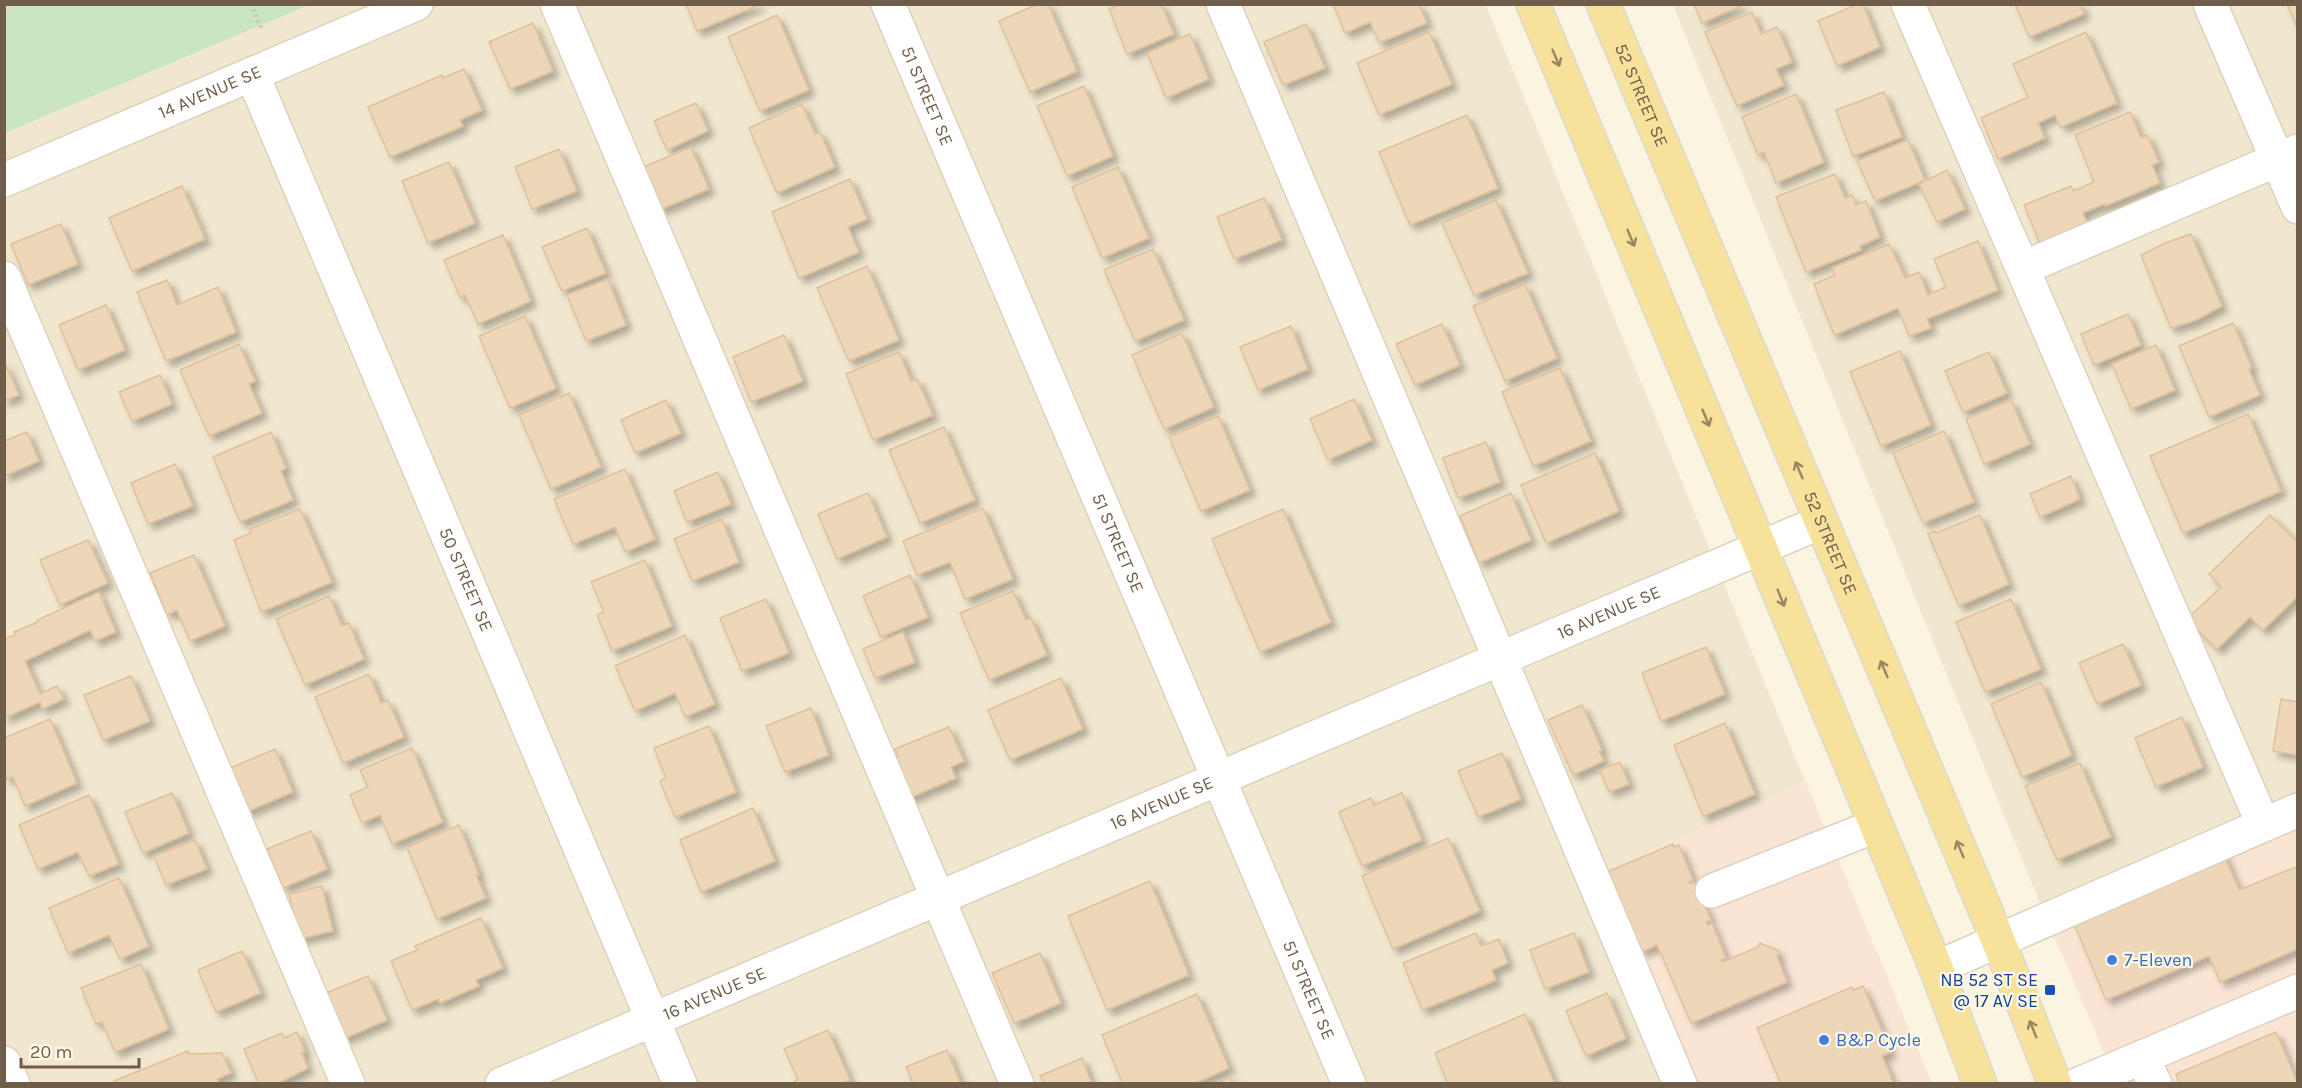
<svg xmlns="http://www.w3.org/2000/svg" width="2302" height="1088" viewBox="0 0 2302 1088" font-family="Karla,sans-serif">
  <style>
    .residential { fill: #f1e7cf }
    .commercial { fill: #fae5d4 }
    .green { fill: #cae6c0 }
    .building { fill: #eed6b9; stroke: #dfc09b; stroke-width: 1.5; filter: url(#shadow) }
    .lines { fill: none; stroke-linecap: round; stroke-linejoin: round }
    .minor-casing { stroke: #ddd1bd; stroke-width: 36 }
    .major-casing { stroke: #dcd8d3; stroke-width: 36 }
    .path { stroke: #d2ba9d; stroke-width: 4; stroke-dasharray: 1.5 4.5; stroke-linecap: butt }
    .minor { stroke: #fff; stroke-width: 33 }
    .major { stroke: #f6e29b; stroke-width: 33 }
    .oneway { stroke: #988562 }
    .shop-dot { fill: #3f7fe0; stroke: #fef8e5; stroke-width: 2 }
    .transit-dot { fill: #1a4fb4; stroke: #fef8e5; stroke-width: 2 }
    .labels { text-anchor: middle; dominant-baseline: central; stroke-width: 4.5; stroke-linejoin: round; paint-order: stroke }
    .street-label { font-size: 18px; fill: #6f5d49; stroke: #fef8e5 }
    .shop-label { font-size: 18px; fill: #366cbe; stroke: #fef8e5; text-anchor: start }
    .transit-label { font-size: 18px; fill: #164399; stroke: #fef8e5; text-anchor: end }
  </style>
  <defs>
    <filter id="shadow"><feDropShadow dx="5.5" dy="5.5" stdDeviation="3" flood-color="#0004"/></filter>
  </defs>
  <rect width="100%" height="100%" fill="#faf4e0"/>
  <g class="residential">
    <polygon points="309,5 1486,5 1805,781 1602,874 1692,1083 5,1084 5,133"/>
    <polygon points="1673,5 2297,5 2297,807 2042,908"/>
  </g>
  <g class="commercial">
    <polygon points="1805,781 1932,1083 1692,1083 1602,874"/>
    <polygon points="2297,807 2297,1083 2117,1083 2042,908"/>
  </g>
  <polygon class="green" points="5,4 309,4 309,5 5,133"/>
  <g class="building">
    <polygon points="686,4 761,4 697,31"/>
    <polygon points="1038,4 1048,4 1077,71 1030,92 999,21"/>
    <polygon points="1120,4 1161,4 1174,34 1127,54 1109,9"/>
    <polygon points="1333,4 1419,4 1427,23 1379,43 1370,22 1345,33"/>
    <polygon points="1694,4 1741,4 1741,6 1702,23"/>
    <polygon points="1858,4 1863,4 1880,47 1837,66 1818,21"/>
    <polygon points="2015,4 2080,4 2084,14 2029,37"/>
    <polygon points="2287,4 2298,4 2298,30"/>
    <polygon points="1752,12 1761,34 1777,27 1792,62 1776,69 1784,85 1737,106 1705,32"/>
    <polygon points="777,15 809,90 760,111 728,37"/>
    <polygon points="533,23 553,71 510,89 489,42"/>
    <polygon points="1306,24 1325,68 1283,85 1264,42"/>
    <polygon points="1429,32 1452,84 1379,115 1357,63"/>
    <polygon points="2086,32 2117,103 2061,127 2055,115 2038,123 2045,138 1998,159 1981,118 2028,97 2013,64"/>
    <polygon points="1190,34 1209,79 1166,98 1147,53"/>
    <polygon points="464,69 482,110 460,120 463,126 390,157 368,107 442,75 443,78"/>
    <polygon points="1084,86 1113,156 1067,176 1037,106"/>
    <polygon points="1884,92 1902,137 1853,156 1836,110"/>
    <polygon points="1796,94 1824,162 1776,183 1764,152 1758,155 1742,117"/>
    <polygon points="696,103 708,131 667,150 654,121"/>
    <polygon points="802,104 815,134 820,132 835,167 777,193 749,128"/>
    <polygon points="2130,112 2141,138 2147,135 2159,162 2152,165 2160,183 2105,206 2104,204 2083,213 2089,227 2041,246 2024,205 2071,186 2073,191 2094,182 2075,135"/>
    <polygon points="1467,115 1498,188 1410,225 1379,152"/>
    <polygon points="1908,140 1925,180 1875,201 1857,161"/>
    <polygon points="691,147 709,189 659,210 641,168"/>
    <polygon points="559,149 577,191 532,209 515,167"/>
    <polygon points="449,162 475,223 428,243 402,181"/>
    <polygon points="1118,167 1149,238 1102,258 1072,187"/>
    <polygon points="1947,170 1965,209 1937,222 1919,184"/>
    <polygon points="1835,174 1845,198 1852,195 1856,205 1866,201 1880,237 1860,246 1861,250 1806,272 1776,197"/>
    <polygon points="850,179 867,219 848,227 859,252 799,278 772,212"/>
    <polygon points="182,186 205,239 132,271 109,218"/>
    <polygon points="1264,198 1282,240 1234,259 1217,217"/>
    <polygon points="1496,200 1528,273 1474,295 1442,223"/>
    <polygon points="61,224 78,264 28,285 11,244"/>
    <polygon points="587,228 606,273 562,291 542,247"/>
    <polygon points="2191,234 2222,306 2196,320 2171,328 2141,255 2165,243"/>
    <polygon points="503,235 531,301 478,324 465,295 460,297 444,260"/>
    <polygon points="1978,241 1998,290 1927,319 1931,328 1909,336 1898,308 1834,335 1814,284 1835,275 1832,268 1889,244 1905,278 1919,272 1928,295 1946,287 1934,259"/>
    <polygon points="1153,249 1184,320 1135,341 1104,270"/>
    <polygon points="867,266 899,340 849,361 817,288"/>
    <polygon points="608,279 626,325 586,341 567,295"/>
    <polygon points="167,280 177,305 218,287 236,332 166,361 137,292"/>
    <polygon points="1525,284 1557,358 1505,381 1473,306"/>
    <polygon points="106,305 125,350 78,370 59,325"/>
    <polygon points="2128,314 2141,345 2094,365 2081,334"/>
    <polygon points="525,316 556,388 510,408 479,336"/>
    <polygon points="2233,323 2252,368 2249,369 2260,395 2209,417 2179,346"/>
    <polygon points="1442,324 1460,365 1415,385 1396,344"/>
    <polygon points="1291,326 1308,369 1258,390 1240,347"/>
    <polygon points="1182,333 1214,407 1164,429 1132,355"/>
    <polygon points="784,335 803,381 751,402 733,357"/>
    <polygon points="239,344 255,381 249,384 262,413 209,436 180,370"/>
    <polygon points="2156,345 2175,390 2131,409 2112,364"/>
    <polygon points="1900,351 1931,425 1881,446 1850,372"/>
    <polygon points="899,352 911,381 917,379 933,415 873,440 846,374"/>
    <polygon points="1989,352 2007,393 1963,412 1945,371"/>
    <polygon points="4,361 19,395 4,401"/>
    <polygon points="1560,368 1591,441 1533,466 1502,392"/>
    <polygon points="160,375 172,404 132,421 119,392"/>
    <polygon points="569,393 601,467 551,489 519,415"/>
    <polygon points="1354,399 1372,440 1328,460 1310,419"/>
    <polygon points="666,400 681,433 635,453 621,420"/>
    <polygon points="2011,400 2030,444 1984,464 1966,419"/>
    <polygon points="2248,414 2281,491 2183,533 2150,456"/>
    <polygon points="1218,416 1250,490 1201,511 1169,437"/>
    <polygon points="944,427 975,500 920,523 889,450"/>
    <polygon points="1944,431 1974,502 1923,523 1893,453"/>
    <polygon points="27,432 39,461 4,476 4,441"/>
    <polygon points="271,432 286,468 281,471 293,500 240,522 213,457"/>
    <polygon points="1486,442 1500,482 1458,498 1443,458"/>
    <polygon points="1595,453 1619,511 1546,543 1521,485"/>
    <polygon points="175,464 193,506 148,524 131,483"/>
    <polygon points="625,469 655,539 625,552 615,527 573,544 554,499"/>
    <polygon points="718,472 731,504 687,522 674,491"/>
    <polygon points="2071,476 2080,499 2040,517 2030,494"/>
    <polygon points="868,493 887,537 837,559 818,514"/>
    <polygon points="1511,493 1531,540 1479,563 1460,516"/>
    <polygon points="983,508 1013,579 965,599 950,562 917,575 903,541"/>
    <polygon points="300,509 332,582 261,612 234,540 251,533 250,529"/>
    <polygon points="1283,509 1331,622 1260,652 1212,539"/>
    <polygon points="1980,515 2009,584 1959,606 1928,534 1935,531 1936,533"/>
    <polygon points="2270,515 2298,543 2298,596 2263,630 2250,617 2217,649 2187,619 2221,587 2209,574"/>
    <polygon points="722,519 739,562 692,581 674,539"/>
    <polygon points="88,540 108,583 60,605 40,560"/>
    <polygon points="194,555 225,626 190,641 177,610 167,615 150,573"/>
    <polygon points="645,560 672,626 612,651 597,615 604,612 591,582"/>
    <polygon points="910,575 928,617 881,637 863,596"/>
    <polygon points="1013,591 1026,620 1031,618 1047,655 989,680 960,613"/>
    <polygon points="99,592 116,632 95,641 90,630 25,661 40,694 57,686 64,699 42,709 40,702 4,718 4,639 15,635 14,632 38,622 37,620"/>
    <polygon points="329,596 342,626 349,623 364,659 305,685 276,619"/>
    <polygon points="766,599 789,653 742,671 720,618"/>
    <polygon points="2011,599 2041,669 1985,692 1956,622"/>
    <polygon points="903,632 915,662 875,678 863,649"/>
    <polygon points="685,635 715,704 685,717 675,693 635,711 615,666"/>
    <polygon points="2123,644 2141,685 2097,704 2079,663"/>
    <polygon points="1706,647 1725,694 1661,721 1642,673"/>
    <polygon points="369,674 381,703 388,700 404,737 343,763 315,697"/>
    <polygon points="131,676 150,721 103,740 84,695"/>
    <polygon points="1061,678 1083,729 1010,760 988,710"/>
    <polygon points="2041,682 2072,755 2022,777 1991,704"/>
    <polygon points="2281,699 2298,702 2298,755 2273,751"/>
    <polygon points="1582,705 1602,750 1599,751 1604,761 1573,775 1548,720"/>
    <polygon points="811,708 829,755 785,772 766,726"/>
    <polygon points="2182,717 2203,767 2156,787 2135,738"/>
    <polygon points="50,719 77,783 25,806 13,777 7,779 4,773 4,738"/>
    <polygon points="1725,723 1755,794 1703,816 1674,745"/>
    <polygon points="709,726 736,792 675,817 660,781 666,778 654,748"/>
    <polygon points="949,727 964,761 951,767 956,778 907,799 890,759 898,756 895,749"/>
    <polygon points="412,748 443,822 392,844 380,815 362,823 350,795 368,787 360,770"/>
    <polygon points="275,749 293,792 246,812 228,769"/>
    <polygon points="1502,753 1521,799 1478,817 1458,771"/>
    <polygon points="1620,762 1629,784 1609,792 1600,770"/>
    <polygon points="2080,763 2111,837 2057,860 2025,786"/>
    <polygon points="172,793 189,833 143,853 125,812"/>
    <polygon points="1402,793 1422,840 1362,866 1339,812 1371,798 1374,805"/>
    <polygon points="89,795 119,864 89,876 78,852 38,869 19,825"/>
    <polygon points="753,808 775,861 701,892 680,840"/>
    <polygon points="459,825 479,875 476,875 486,898 437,919 407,847"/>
    <polygon points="311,831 327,869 283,888 267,849"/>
    <polygon points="1448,838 1480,911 1393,949 1362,876"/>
    <polygon points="195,840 207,869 166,885 154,856"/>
    <polygon points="1673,844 1674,847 1679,845 1693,880 1689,882 1690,884 1694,882 1711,920 1706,922 1708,925 1712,923 1726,958 1721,960 1722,962 1758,947 1760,943 1779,951 1777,956 1787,982 1691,1023 1657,945 1641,952 1607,872"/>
    <polygon points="2222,850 2239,890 2298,866 2298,949 2220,982 2209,956 2106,1000 2070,914"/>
    <polygon points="119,878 149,946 120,959 109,935 68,953 49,908"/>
    <polygon points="1150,881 1189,975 1107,1010 1068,916"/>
    <polygon points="322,886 333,931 299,939 289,894"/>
    <polygon points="481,918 503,968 476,980 479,986 440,1003 438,999 412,1010 391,961 417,950 415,946"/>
    <polygon points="1476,933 1481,946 1499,939 1508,963 1492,970 1496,980 1422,1010 1403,963"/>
    <polygon points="1574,933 1589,972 1545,989 1530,950"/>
    <polygon points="242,951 261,993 216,1012 198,970"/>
    <polygon points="1040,953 1061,1003 1014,1023 992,973"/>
    <polygon points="141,964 169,1029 115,1052 102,1022 96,1024 81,988"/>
    <polygon points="368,976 387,1020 343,1039 324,994"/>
    <polygon points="1863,986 1891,1052 1882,1056 1894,1084 1781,1084 1757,1028 1852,987 1853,990"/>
    <polygon points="1607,993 1626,1038 1586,1056 1566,1011"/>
    <polygon points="1197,994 1229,1068 1194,1084 1123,1084 1102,1035"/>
    <polygon points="1525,1014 1555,1084 1448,1084 1435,1053"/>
    <polygon points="828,1030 850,1080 840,1084 791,1084 798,1079 784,1049"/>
    <polygon points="297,1032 305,1052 302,1053 308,1068 277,1084 259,1084 244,1049 282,1033 284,1038"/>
    <polygon points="2276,1032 2298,1084 2179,1084 2176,1074"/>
    <polygon points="947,1050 961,1084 913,1084 906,1067"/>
    <polygon points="188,1051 189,1054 222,1053 231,1073 217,1079 219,1084 115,1084 114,1081"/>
    <polygon points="1082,1058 1092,1084 1044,1084 1040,1076"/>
    <polygon points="1230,1077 1233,1084 1215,1084"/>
  </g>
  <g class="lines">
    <g class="minor-casing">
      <g id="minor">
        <polyline points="557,4 1017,1084"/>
        <path id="s1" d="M888,4l461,1080"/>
        <polyline points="1223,4 1680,1084"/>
        <polyline points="1908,4 2263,824"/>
        <polyline points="2210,4 2298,207"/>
        <path id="s2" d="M252,74l428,1010"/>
        <path id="s3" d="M4,180l412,-176"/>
        <polyline points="2023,268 2298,151"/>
        <polyline points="4,278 348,1084"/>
        <polyline points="1712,891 1875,826"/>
        <polyline points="1936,968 2298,810"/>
        <polyline points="2142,1057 2155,1084"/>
        <polyline points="4,1063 13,1084"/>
        <path id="s4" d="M502,1084l1319,-562"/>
        <polyline points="2079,1084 2298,991"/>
      </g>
    </g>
    <g class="major-casing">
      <g id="major">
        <polyline points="1533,4 1936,968 1980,1084"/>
        <path id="s5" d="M1603,4l395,936 57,144"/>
      </g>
    </g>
    <polyline class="path" points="251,4 262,30"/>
    <use href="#minor" class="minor"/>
    <use href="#major" class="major"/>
  </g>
  <defs><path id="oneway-shaft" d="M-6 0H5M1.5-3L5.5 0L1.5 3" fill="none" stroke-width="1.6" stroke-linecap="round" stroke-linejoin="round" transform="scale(1.5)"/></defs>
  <g class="oneway">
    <use href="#oneway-shaft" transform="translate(1556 58) rotate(67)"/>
    <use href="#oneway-shaft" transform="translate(1631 238) rotate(67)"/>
    <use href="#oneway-shaft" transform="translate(1706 418) rotate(67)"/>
    <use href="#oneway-shaft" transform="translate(1799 470) rotate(-113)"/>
    <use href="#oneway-shaft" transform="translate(1781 598) rotate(68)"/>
    <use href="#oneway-shaft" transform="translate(1884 669) rotate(-113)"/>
    <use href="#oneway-shaft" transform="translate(1960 849) rotate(-113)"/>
    <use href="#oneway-shaft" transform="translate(2033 1029) rotate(-112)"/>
  </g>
  <g class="shop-dot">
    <circle cx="2112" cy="960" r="6"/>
    <circle cx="1824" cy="1040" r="6"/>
  </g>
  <rect class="transit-dot" x="2044" y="984" width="12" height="12" rx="3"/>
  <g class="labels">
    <g class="street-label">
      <text stroke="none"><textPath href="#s3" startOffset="224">14 AVENUE SE</textPath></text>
      <text stroke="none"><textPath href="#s5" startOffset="99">52 STREET SE</textPath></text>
      <text stroke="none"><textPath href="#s1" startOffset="100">51 STREET SE</textPath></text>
      <text stroke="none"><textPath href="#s5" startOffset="585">52 STREET SE</textPath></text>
      <text stroke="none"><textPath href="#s1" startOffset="586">51 STREET SE</textPath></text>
      <text stroke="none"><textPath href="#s2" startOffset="549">50 STREET SE</textPath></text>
      <text stroke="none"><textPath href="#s4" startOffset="1203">16 AVENUE SE</textPath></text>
      <text stroke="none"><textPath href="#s4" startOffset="717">16 AVENUE SE</textPath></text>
      <text stroke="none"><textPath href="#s1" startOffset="1072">51 STREET SE</textPath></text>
      <text stroke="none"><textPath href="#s4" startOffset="231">16 AVENUE SE</textPath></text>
    </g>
    <g class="shop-label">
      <text x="2124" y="960">7-Eleven</text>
      <text x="1836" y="1040">B&amp;P Cycle</text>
    </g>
    <g class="transit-label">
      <text x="2038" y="980">NB 52 ST SE<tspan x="2038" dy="21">@ 17 AV SE</tspan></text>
    </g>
  </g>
  <rect width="2302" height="1088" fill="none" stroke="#6f5d49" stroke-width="12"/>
  <path d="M21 1058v9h118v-9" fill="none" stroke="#6f5d49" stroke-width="3"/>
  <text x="30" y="1058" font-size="18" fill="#6f5d49" stroke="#fef8e5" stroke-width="4.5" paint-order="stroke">20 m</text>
</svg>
